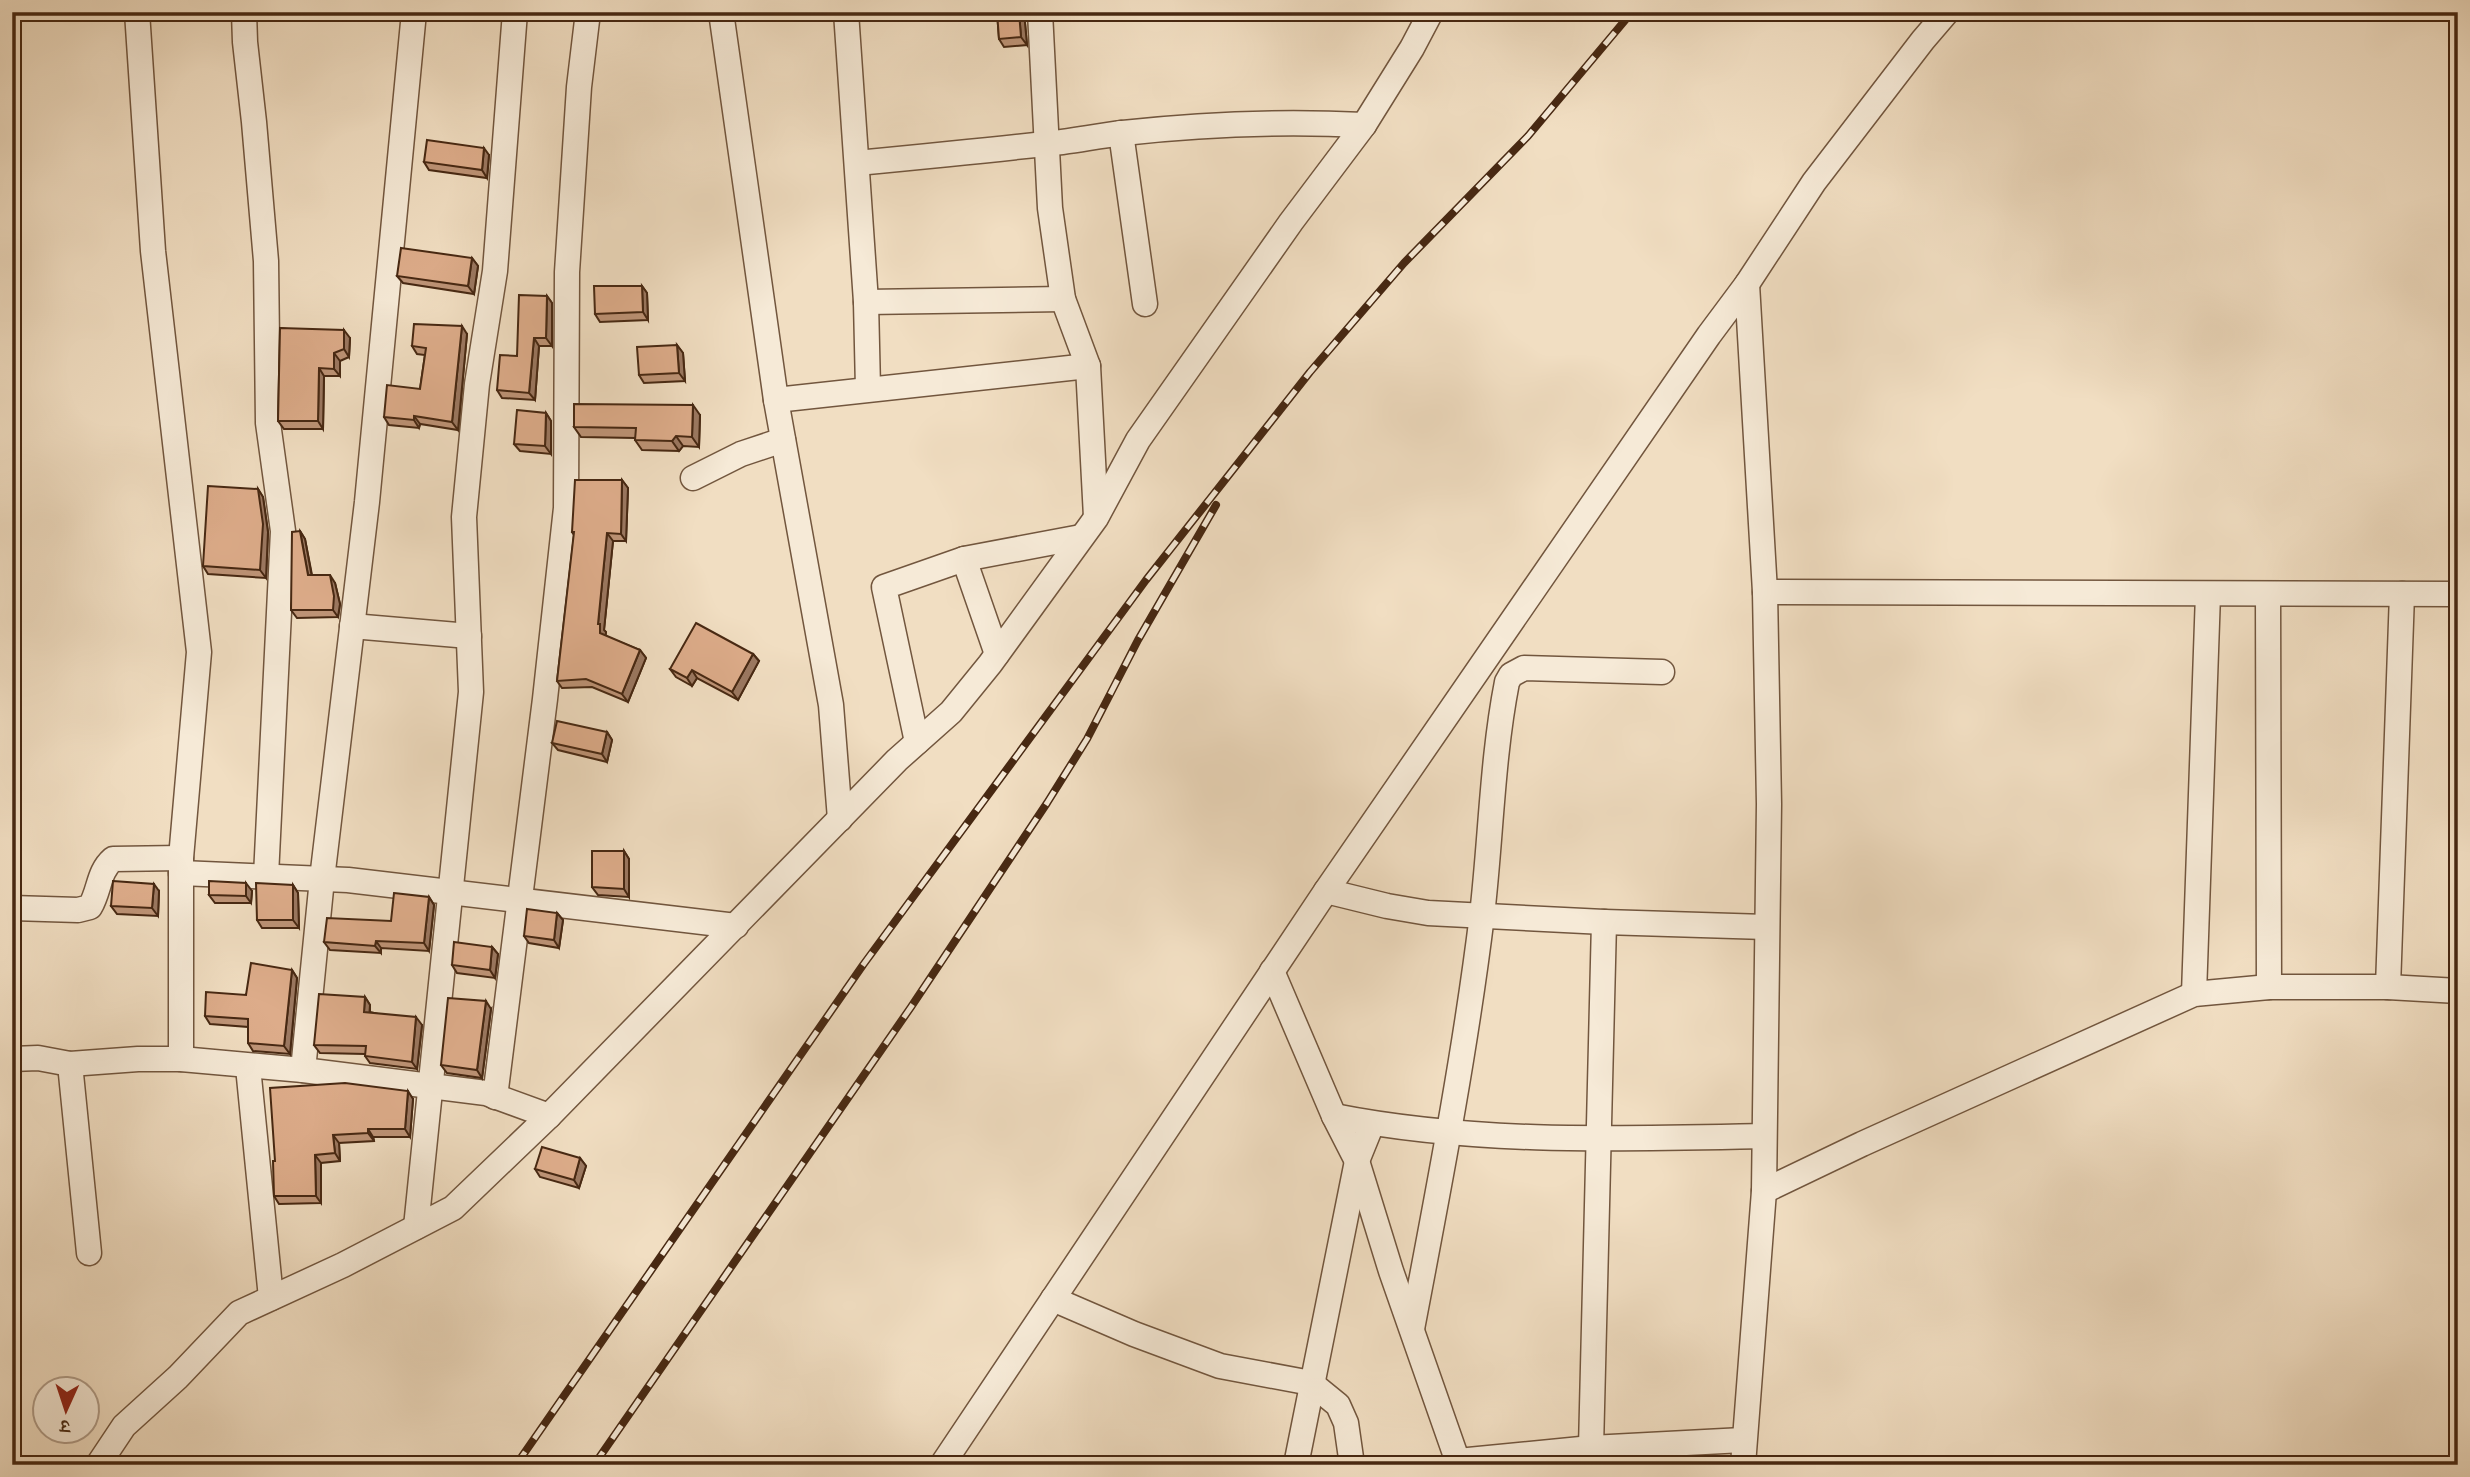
<svg xmlns="http://www.w3.org/2000/svg" width="2470" height="1477" viewBox="0 0 2470 1477" font-family="Vollkorn,'Noto Serif Devanagari',serif">
  <style>
    .lines { fill: none; stroke-linecap: round; stroke-linejoin: round }
    .minor-casing { stroke: #72563e; stroke-width: 27 }
    .minor { stroke: #f6ead7; stroke-width: 24 }
    .rail-casing { stroke: #472812; stroke-width: 8 }
    .rail { stroke: #f6ead7; stroke-width: 5; stroke-dasharray: 16; stroke-linecap: butt }
    .wall { fill: #be9477; stroke: #472812; stroke-width: 2 }
    .shaded-wall { fill: #9b7861; stroke: #472812; stroke-width: 2 }
    .building { fill: #ddac8a; stroke: #472812; stroke-width: 2 }
  </style>
  <rect width="100%" height="100%" fill="#f1dec2"/>
  <filter id="stains"><feTurbulence type="fractalNoise" baseFrequency=".00286" numOctaves="4"/><feColorMatrix values="0 0 0 0 .2 0 0 0 0 .09 0 0 0 0 .02 0 0 0 .5 -.17"/></filter>
  <radialGradient id="worn" r=".72"><stop offset=".6" stop-color="#630" stop-opacity="0"/><stop offset="1" stop-color="#630" stop-opacity=".3"/></radialGradient>
  <g class="lines">
    <g class="minor-casing">
      <g id="minor">
        <polyline points="137,12 153,251 199,652 181,858 181,1059"/>
        <polyline points="244,12 245,42 254,122 266,261 268,423 283,531 266,876"/>
        <polyline points="721,12 776,400 831,705 840,819"/>
        <polyline points="846,12 866,302 868,389"/>
        <polyline points="1040,12 1050,208 1063,299 1088,366 1096,517"/>
        <polyline points="1121,133 1145,304"/>
        <path d="M857,163c62,-6 124,-12 187,-19 26,-2 52,-8 79,-11 80,-9 161,-12 241,-8"/>
        <polyline points="866,302 1063,299"/>
        <polyline points="776,400 1088,366"/>
        <polyline points="693,478 741,454 783,440"/>
        <polyline points="964,559 1081,537"/>
        <polyline points="1765,592 2458,594"/>
        <polyline points="2268,594 2269,987"/>
        <polyline points="352,626 469,636"/>
        <polyline points="917,742 884,587 964,559 997,654"/>
        <polyline points="181,873 348,880 736,926"/>
        <polyline points="1326,891 1387,906 1428,913 1604,922 1766,927"/>
        <path d="M12,908l66,2 12,-3c10,-17 8,-35 23,-48l68,-1"/>
        <polyline points="1272,971 1334,1116 1357,1161 1391,1271 1459,1465"/>
        <polyline points="2388,987 2402,594"/>
        <polyline points="2194,994 2208,594"/>
        <polyline points="12,1059 38,1058 70,1064 138,1059 181,1059 303,1070 486,1093 549,1116 897,760 951,712 990,664 1096,518 1138,440 1291,222 1364,125 1412,48 1431,12"/>
        <polyline points="70,1064 89,1253"/>
        <polyline points="248,1067 271,1298"/>
        <polyline points="303,1070 322,879 367,502 414,12"/>
        <polyline points="495,1097 545,699 566,508 567,272 579,87 588,12"/>
        <path d="M1334,1116c141,28 287,23 430,20"/>
        <polyline points="1764,1191 1862,1144 2194,994 2269,987 2388,987 2458,991"/>
        <polyline points="416,1227 471,692 464,517 477,384 495,271 515,12"/>
        <polyline points="1053,1299 1134,1334 1220,1366 1311,1383 1338,1405 1346,1423 1352,1465"/>
        <path d="M1412,1329c26,-137 53,-275 70,-414 9,-77 10,-156 25,-233l4,-7 13,-7 138,4"/>
        <polyline points="1591,1448 1604,922"/>
        <polyline points="1458,1461 1591,1448 1743,1440"/>
        <polyline points="98,1465 124,1426 178,1377 239,1313 343,1265 453,1208 549,1116"/>
        <polyline points="942,1465 1326,891 1709,335 1747,284 1814,182 1923,40 1947,12"/>
        <polyline points="1296,1465 1357,1161 1372,1124"/>
        <polyline points="1743,1465 1764,1191 1769,804 1765,592 1747,284"/>
      </g>
    </g>
    <use href="#minor" class="minor"/>
    <g class="rail-casing">
      <g id="rail">
        <polyline points="516,1465 863,965 1146,580 1310,372 1404,263 1528,136 1632,12"/>
        <polyline points="594,1465 911,1007 1047,803 1087,739 1138,640 1216,505"/>
      </g>
    </g>
    <use href="#rail" class="rail"/>
  </g>
  <g class="wall">
    <polygon points="997,12 1024,12 1027,45 1004,47 999,39"/>
    <polygon points="489,155 487,178 429,170 424,162"/>
    <polygon points="472,258 478,266 474,294 403,283 397,276"/>
    <polygon points="642,286 647,293 648,320 600,322 595,314"/>
    <polygon points="547,296 552,303 552,346 539,346 535,400 502,398 497,390 517,356"/>
    <polygon points="280,328 350,338 349,357 340,361 340,376 324,376 323,429 284,429 278,421"/>
    <polygon points="467,334 458,430 420,424 419,428 389,425 384,417 420,389 425,355 417,354 412,346"/>
    <polygon points="677,345 683,353 685,381 644,383 639,375"/>
    <polygon points="546,413 551,421 551,454 520,451 514,444"/>
    <polygon points="700,415 699,447 683,446 679,451 642,450 635,440 635,438 581,437 574,427"/>
    <polygon points="622,480 628,488 626,541 613,541 604,630 606,632 605,636 640,650 646,658 628,702 592,687 562,688 557,681 574,535 572,532"/>
    <polygon points="258,489 263,497 268,532 266,578 208,574 203,566"/>
    <polygon points="300,531 305,539 312,575 335,583 340,604 338,617 297,618 291,610"/>
    <polygon points="753,654 759,661 738,700 697,678 692,686 676,677 670,669"/>
    <polygon points="607,732 612,740 607,762 558,750 552,743"/>
    <polygon points="624,851 629,859 629,897 598,895 592,887"/>
    <polygon points="293,885 298,893 299,928 262,928 257,920"/>
    <polygon points="159,891 158,916 117,914 111,906"/>
    <polygon points="252,891 251,903 215,903 209,895"/>
    <polygon points="429,897 434,905 429,951 381,948 381,953 330,950 324,942 391,921"/>
    <polygon points="557,913 563,920 559,948 529,943 524,936"/>
    <polygon points="492,947 498,954 495,978 457,973 452,965"/>
    <polygon points="292,970 297,978 290,1054 253,1051 248,1043 248,1027 210,1024 205,1016"/>
    <polygon points="365,997 370,1005 370,1012 422,1025 417,1069 370,1063 365,1056 365,1054 320,1053 314,1045"/>
    <polygon points="491,1009 482,1078 447,1073 441,1065"/>
    <polygon points="413,1099 410,1137 373,1137 374,1141 339,1143 340,1161 321,1163 321,1203 279,1204 274,1196 275,1161"/>
    <polygon points="580,1158 586,1166 579,1188 540,1177 535,1169"/>
  </g>
  <g class="shaded-wall">
    <polygon points="1019,12 1024,12 1027,45 1021,37"/>
    <polygon points="484,148 489,155 487,178 482,170"/>
    <polygon points="472,258 478,266 474,294 468,286"/>
    <polygon points="642,286 647,293 648,320 643,312"/>
    <polygon points="547,296 552,303 552,346 546,338"/>
    <polygon points="462,326 467,334 458,430 452,422"/>
    <polygon points="344,330 350,338 349,357 344,349"/>
    <polygon points="534,338 539,346 535,400 529,393"/>
    <polygon points="677,345 683,353 685,381 679,373"/>
    <polygon points="334,353 340,361 340,376 334,369"/>
    <polygon points="319,368 324,376 323,429 318,421"/>
    <polygon points="693,405 700,415 699,447 692,437"/>
    <polygon points="546,413 551,421 551,454 545,446"/>
    <polygon points="414,416 420,424 419,428 414,420"/>
    <polygon points="676,436 683,446 679,451 672,441"/>
    <polygon points="622,480 628,488 626,541 621,534"/>
    <polygon points="258,489 263,497 268,532 266,578 260,570"/>
    <polygon points="300,531 305,539 313,583 308,575"/>
    <polygon points="607,533 613,541 604,630 606,632 605,641 600,633 598,624"/>
    <polygon points="330,575 335,583 340,604 338,617 333,610"/>
    <polygon points="640,650 646,658 628,702 622,694"/>
    <polygon points="753,654 759,661 738,700 732,692"/>
    <polygon points="692,670 697,678 692,686 687,678"/>
    <polygon points="607,732 612,740 607,762 602,754"/>
    <polygon points="624,851 629,859 629,897 624,889"/>
    <polygon points="246,883 252,891 251,903 246,896"/>
    <polygon points="154,884 159,891 158,916 152,908"/>
    <polygon points="293,885 298,893 299,928 293,920"/>
    <polygon points="429,897 434,905 429,951 424,943"/>
    <polygon points="557,913 563,920 559,948 554,940"/>
    <polygon points="376,941 381,948 381,953 375,946"/>
    <polygon points="492,947 498,954 495,978 490,970"/>
    <polygon points="292,970 297,978 290,1054 284,1046"/>
    <polygon points="365,997 370,1005 369,1019 364,1012"/>
    <polygon points="486,1001 491,1009 482,1078 477,1070"/>
    <polygon points="416,1017 422,1025 417,1069 412,1062"/>
    <polygon points="408,1091 413,1099 410,1137 405,1129"/>
    <polygon points="368,1129 373,1137 374,1141 368,1133"/>
    <polygon points="333,1135 339,1143 340,1161 335,1153"/>
    <polygon points="315,1155 321,1163 321,1203 316,1196"/>
    <polygon points="580,1158 586,1166 579,1188 574,1180"/>
  </g>
  <g class="building">
    <polygon points="997,12 1019,12 1021,37 999,39"/>
    <polygon points="427,140 484,148 482,170 424,162"/>
    <polygon points="401,248 472,258 468,286 397,276"/>
    <polygon points="594,286 642,286 643,312 595,314"/>
    <polygon points="519,295 547,296 546,338 534,338 529,393 497,390 500,355 517,356"/>
    <polygon points="414,324 462,326 452,422 414,416 414,420 384,417 387,385 420,389 426,348 412,346"/>
    <polygon points="280,328 344,330 344,349 334,353 334,369 319,368 318,421 278,421"/>
    <polygon points="677,345 679,373 639,375 637,347"/>
    <polygon points="574,404 693,405 692,437 676,436 672,441 635,440 636,428 574,427"/>
    <polygon points="517,410 546,413 545,446 514,444"/>
    <polygon points="575,480 622,480 621,534 607,533 598,624 600,624 600,633 640,650 622,694 586,679 557,681 574,532 572,532"/>
    <polygon points="208,486 258,489 263,524 260,570 203,566"/>
    <polygon points="300,531 308,575 330,575 334,596 333,610 291,610 292,532"/>
    <polygon points="696,623 753,654 732,692 692,670 687,678 670,669"/>
    <polygon points="557,721 607,732 602,754 552,743"/>
    <polygon points="592,851 624,851 624,889 592,887"/>
    <polygon points="113,881 154,884 152,908 111,906"/>
    <polygon points="209,881 246,883 246,896 209,895"/>
    <polygon points="256,883 293,885 293,920 257,920"/>
    <polygon points="394,893 429,897 424,943 376,941 375,946 324,942 327,918 391,921"/>
    <polygon points="527,909 557,913 554,940 524,936"/>
    <polygon points="454,942 492,947 490,970 452,965"/>
    <polygon points="251,963 292,970 284,1046 248,1043 248,1019 205,1016 206,992 246,995"/>
    <polygon points="319,994 365,997 364,1012 416,1017 412,1062 365,1056 366,1046 314,1045"/>
    <polygon points="448,998 486,1001 477,1070 441,1065"/>
    <polygon points="345,1083 408,1091 405,1129 368,1129 368,1133 333,1135 335,1153 315,1155 316,1196 274,1196 273,1161 275,1161 270,1088"/>
    <polygon points="542,1147 580,1158 574,1180 535,1169"/>
  </g>
  <rect width="2470" height="1477" fill="none" stroke="#f1dec2" stroke-width="42"/>
  <rect x="14" y="14" width="2442" height="1449" fill="none" stroke="#472812" stroke-width="3.5"/>
  <rect x="21" y="21" width="2428" height="1435" fill="none" stroke="#472812" stroke-width="2"/>
  <g transform="translate(66 1410) rotate(183)"><circle r="33" fill="#f6ead7" stroke="#b09c88" stroke-width="2"/>
  <path d="M0-5L12 26L0 18L-12 26Z" fill="#8f2418"/>
  <text y="-10" font-size="19" font-weight="bold" text-anchor="middle" fill="#472812">उ</text>
  </g>
  <rect width="100%" height="100%" filter="url(#stains)"/>
  <rect width="100%" height="100%" fill="url(#worn)"/>
</svg>
